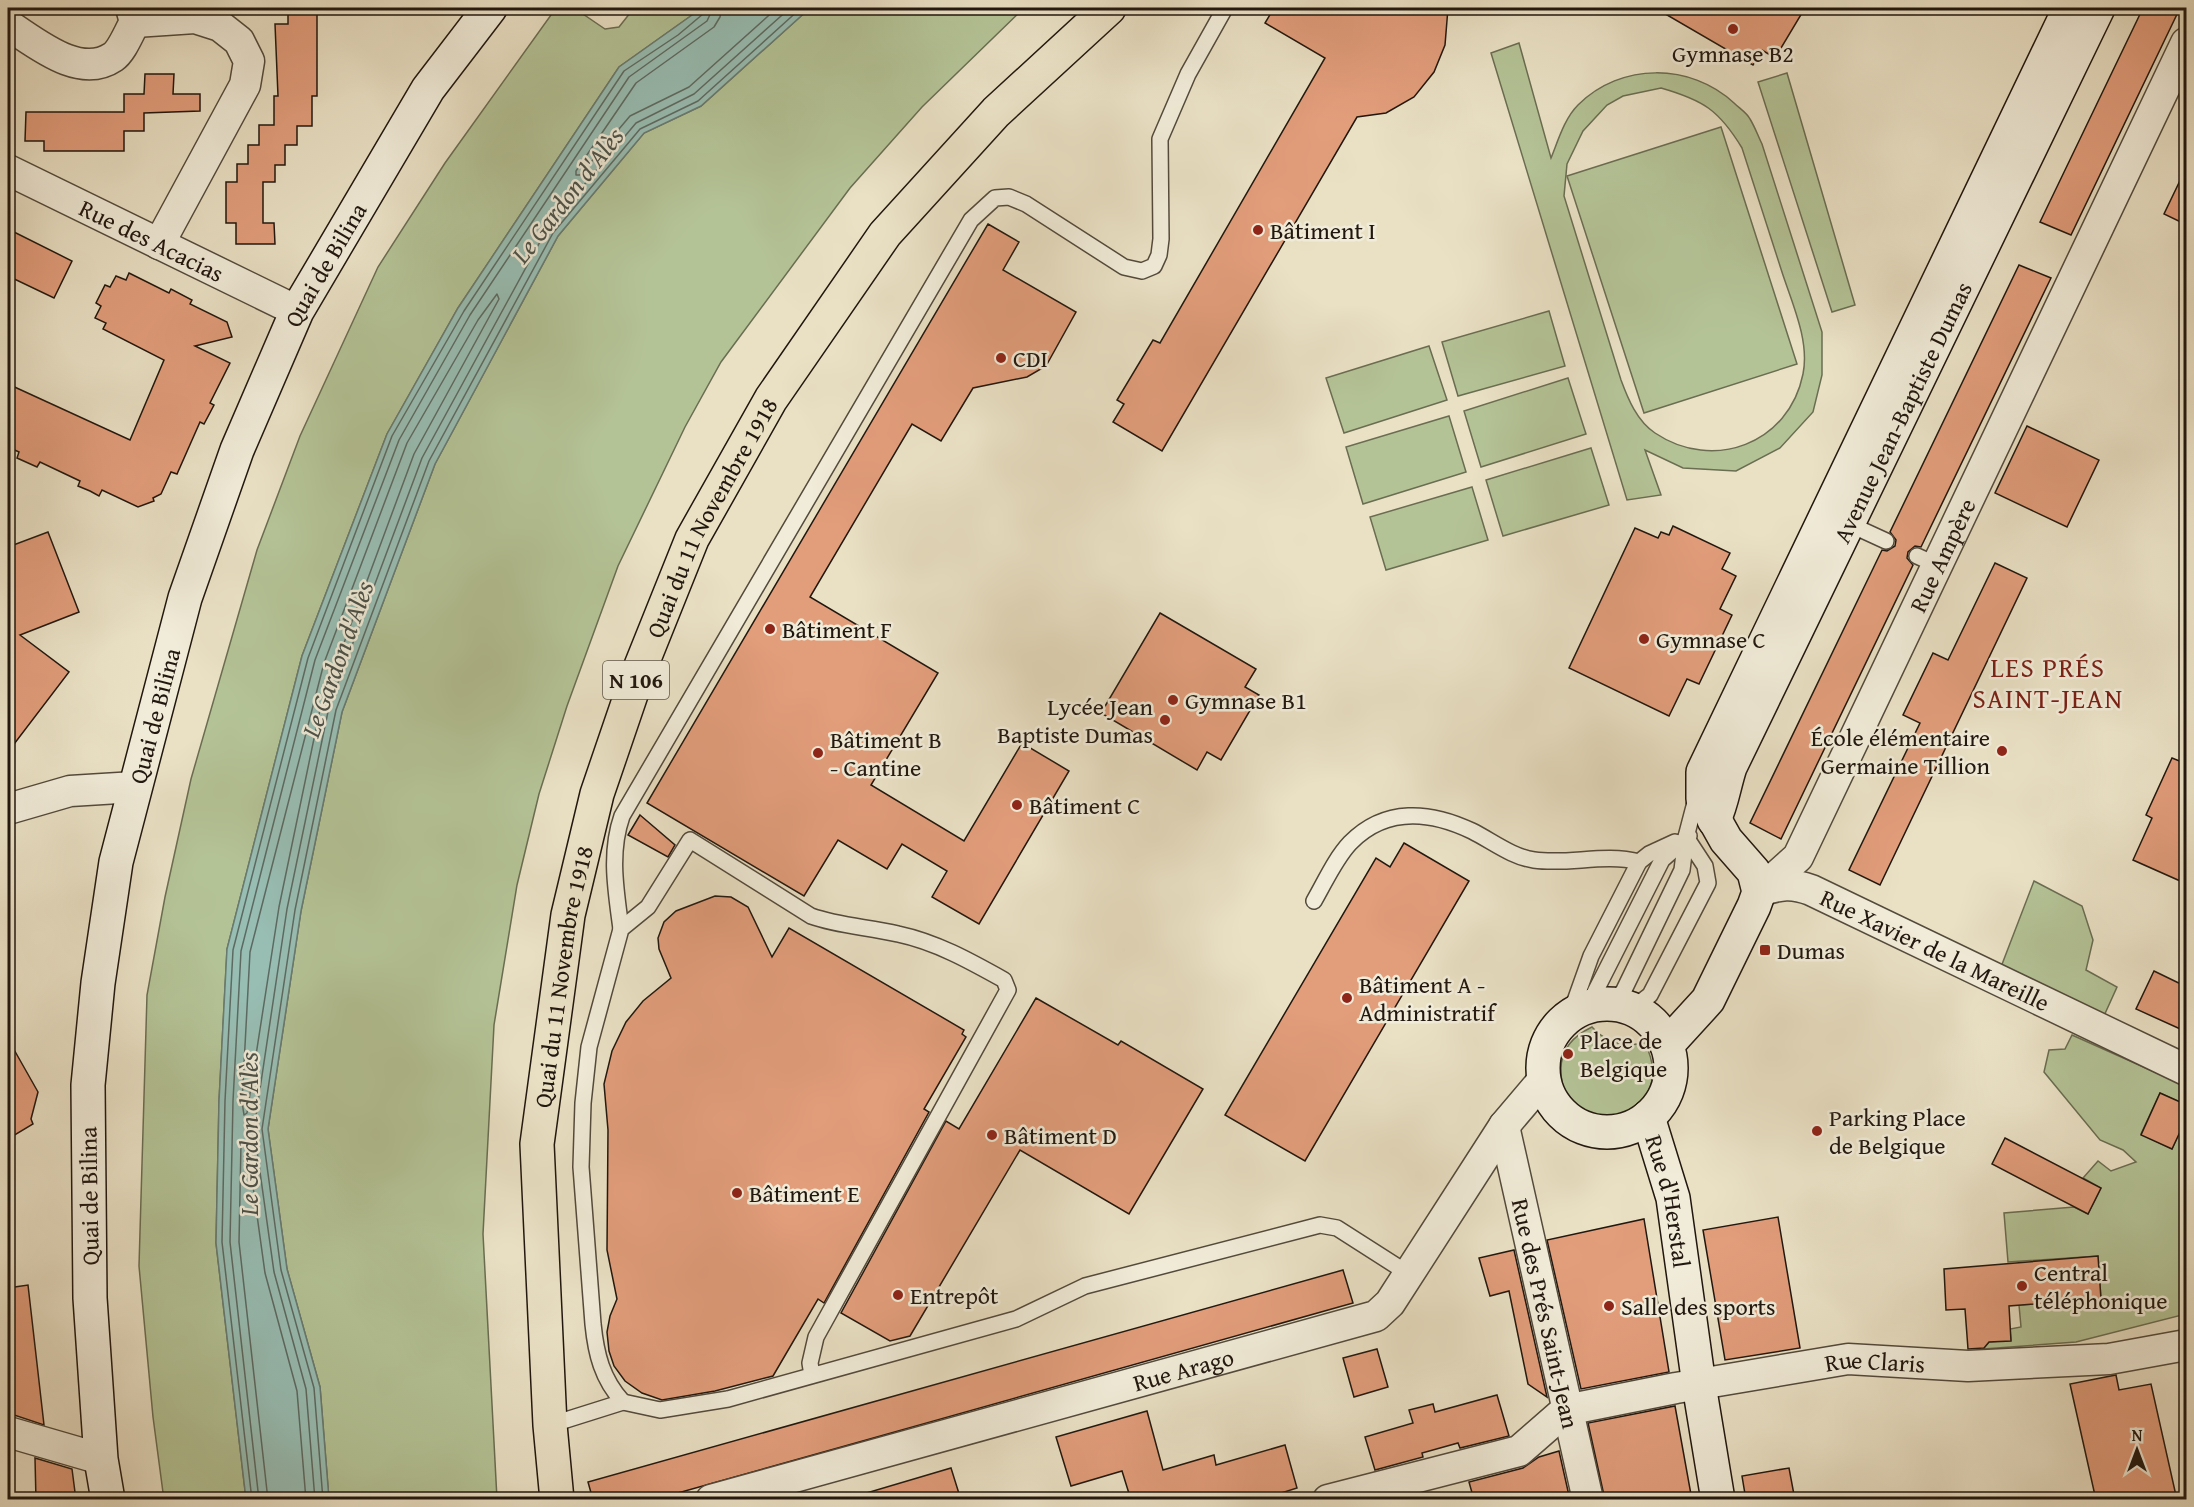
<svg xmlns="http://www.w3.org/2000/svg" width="2194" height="1507" viewBox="0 0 2194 1507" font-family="'Gentium Book Plus',serif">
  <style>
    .green { fill: #b4c396; stroke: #6a6d52; stroke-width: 1.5; fill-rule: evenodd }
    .water { fill: #98beb4; stroke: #687b72; stroke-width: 1.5 }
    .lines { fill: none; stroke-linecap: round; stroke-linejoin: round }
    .shore { stroke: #5c6a62; stroke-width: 1.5 }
    .building { fill: #e29d7b; stroke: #21170f; stroke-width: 1.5 }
    .lane-casing { stroke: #534a3c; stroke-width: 18 }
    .street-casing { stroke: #534a3c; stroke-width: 33 }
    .secondary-casing { stroke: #21170f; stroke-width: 36 }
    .primary-casing { stroke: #21170f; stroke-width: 36 }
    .lane { stroke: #f1ecd9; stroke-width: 15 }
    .street { stroke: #f1ecd9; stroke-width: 30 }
    .secondary { stroke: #f1ecd9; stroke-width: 33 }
    .primary { stroke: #eae1c5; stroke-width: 33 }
    .poi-dot { fill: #8f2418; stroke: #f1ecd9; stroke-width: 2 }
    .labels { text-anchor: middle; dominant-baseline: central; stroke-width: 5; stroke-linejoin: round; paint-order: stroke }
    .shield { fill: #f1ecd9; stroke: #5f574c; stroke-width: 1.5 }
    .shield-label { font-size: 22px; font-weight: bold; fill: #21170f }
    .poi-label { font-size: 24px; fill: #21170f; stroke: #f1ecd9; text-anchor: start }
    .street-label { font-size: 24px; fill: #21170f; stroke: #f1ecd9 }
    .water-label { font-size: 26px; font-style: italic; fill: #4b5149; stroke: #f1ecd9 }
    .quarter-label { font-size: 27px; letter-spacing: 1.5px; fill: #7a1f14; stroke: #f1ecd9 }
  </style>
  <rect width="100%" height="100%" fill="#eae1c5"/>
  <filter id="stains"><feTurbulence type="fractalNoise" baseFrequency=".00333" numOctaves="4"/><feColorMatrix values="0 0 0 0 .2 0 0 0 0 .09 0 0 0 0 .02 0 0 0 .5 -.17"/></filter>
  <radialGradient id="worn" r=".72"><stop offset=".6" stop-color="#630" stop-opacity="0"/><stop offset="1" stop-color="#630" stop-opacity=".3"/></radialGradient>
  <g class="green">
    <polygon points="556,8 574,8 605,29 619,27 634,8 702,8 619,67 458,308 387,434 302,656 227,949 219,1101 216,1243 246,1499 164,1500 153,1417 139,1266 147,995 165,897 191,779 257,550 300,436 378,267 445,163"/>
    <polygon points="810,8 1024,8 922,107 850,188 721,362 685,427 618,566 567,706 539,794 517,885 494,1025 483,1234 497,1499 329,1499 320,1387 287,1269 268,1129 301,911 342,712 435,464 558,236 644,133 701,106"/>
    <path d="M1519,43l32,115c7,-17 13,-39 27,-53 43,-43 113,-42 156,-2 5,5 13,10 16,16 5,8 8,17 12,25l60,188v43l-9,37 -33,36 -44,23 -53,-3 -38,-18 16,45 -34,5 -136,-447zM1661,88c42,12 58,22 81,60 13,40 26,80 39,121 10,32 29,71 22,105 -14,70 -90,98 -148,59 -18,-12 -27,-34 -34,-53l-57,-184 3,-32 16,-33 24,-26 16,-9z"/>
    <polygon points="1787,73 1855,305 1832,312 1758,82"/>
    <polygon points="1721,127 1797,364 1644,413 1567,176"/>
    <polygon points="1549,311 1565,366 1458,396 1442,342"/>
    <polygon points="1429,346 1447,400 1344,433 1326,378"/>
    <polygon points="1568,378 1586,434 1481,467 1464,411"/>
    <polygon points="1449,416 1466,472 1363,504 1346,447"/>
    <polygon points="1591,448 1609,505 1503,536 1486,480"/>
    <polygon points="1472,487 1488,540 1386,570 1370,517"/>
    <polygon points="2034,881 2082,906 2093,940 2086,970 2117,987 2103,1018 2001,967"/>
    <path d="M1592,1027c14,16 33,20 53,16 39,81 -86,102 -84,26 0,-21 14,-34 31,-42z"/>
    <polygon points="2072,1035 2186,1086 2186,1105 2160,1093 2141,1134 2172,1149 2186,1117 2186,1314 2076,1342 1983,1349 1989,1342 2011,1340 2010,1329 2021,1327 2019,1305 2101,1299 2098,1256 2008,1262 2004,1213 2074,1207 2088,1214 2101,1188 2083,1178 2098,1161 2111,1171 2136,1162 2123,1150 2100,1140 2044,1072 2049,1050 2065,1049"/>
  </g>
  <polygon class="water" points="702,8 810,8 701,106 644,133 558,236 435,464 342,712 301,911 268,1129 287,1269 320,1387 329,1499 246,1499 216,1243 219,1101 227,949 302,656 387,434 458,308 619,67"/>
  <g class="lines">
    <g class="shore">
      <polyline points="722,8 720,17 714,27 636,83 576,171 576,175 580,175 630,116 689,87 777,8"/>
      <polygon points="497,294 499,299 414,454 321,705 279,907 247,1113 244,1115 242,1102 250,952 324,663 407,443 478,320"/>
      <polyline points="252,1500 222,1242 225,1101 233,950 308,658 392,436 464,311 624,71 678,35 703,14 705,8"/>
      <polyline points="259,1500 230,1242 233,1101 241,951 315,660 399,440 470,315 629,77 707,21 713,8"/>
      <polyline points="268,1500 239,1242 241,1143 244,1140 247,1143 265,1273 297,1391 306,1500"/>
      <polyline points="315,1500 306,1389 274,1272 254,1129 287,909 329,707 422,458 547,229 636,123 694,94 790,8"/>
      <polyline points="323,1500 314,1388 281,1270 262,1129 295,910 336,710 429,461 553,233 640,129 698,101 801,8"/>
    </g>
  </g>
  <g class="building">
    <polygon points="288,8 317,8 317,96 312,96 312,126 297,126 297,145 285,145 285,165 275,165 275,182 263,182 263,223 274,223 275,244 236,244 236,223 226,223 226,182 237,182 237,164 248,164 248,145 259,145 259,125 274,125 274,96 278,96 275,24 288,24"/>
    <polygon points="1274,8 1448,8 1445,45 1434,72 1414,97 1386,113 1357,117 1162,451 1113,422 1124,404 1117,400 1153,340 1160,343 1325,58 1265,23"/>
    <polygon points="1655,8 1805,8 1775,58 1762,50 1753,65"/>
    <polygon points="2143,8 2180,8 2071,235 2040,222"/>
    <polygon points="145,74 174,74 173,94 200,94 200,111 144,113 144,131 124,131 124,151 44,151 44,141 25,141 26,112 124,112 124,94 144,94"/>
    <polygon points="2187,166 2187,225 2164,214"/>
    <polygon points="988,224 1019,242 1003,270 1076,312 1046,366 1027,377 973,388 941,441 912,424 810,597 938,673 871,785 964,841 1022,743 1069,771 979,924 932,897 947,871 902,844 887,869 838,840 804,896 647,803"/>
    <polygon points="8,229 72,261 54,298 8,276"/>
    <polygon points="2019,265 2051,278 1921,547 1915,546 1908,552 1907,558 1913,565 1781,839 1750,823 1882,550 1887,551 1895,546 1896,540 1890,532"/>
    <polygon points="129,273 169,293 171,289 192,300 190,304 227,322 232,337 195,346 230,363 210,403 214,405 204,424 200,422 177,474 171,472 161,494 153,498 154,501 138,507 102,490 99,496 90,491 78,486 80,481 40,462 37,467 17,458 19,452 8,447 8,384 130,440 164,360 103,329 106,323 95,318 101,306 96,303 105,285 110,287 116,276 126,280"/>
    <polygon points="2027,426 2099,460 2067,527 1995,493"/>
    <polygon points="1673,526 1730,553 1722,569 1736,576 1720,609 1732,615 1699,684 1687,679 1669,716 1569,668 1635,528 1658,538 1661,532 1669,535"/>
    <polygon points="48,532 79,612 20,635 69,672 8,752 8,653 14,613 8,598 8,547"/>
    <polygon points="1995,563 2027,578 1880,885 1849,870 1920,723 1903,715 1933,653 1948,660"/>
    <polygon points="1160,613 1256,669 1245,687 1259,695 1221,760 1207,752 1197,770 1101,713"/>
    <polygon points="2172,758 2187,764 2187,884 2133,860 2152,818 2146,815"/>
    <polygon points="640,815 675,845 668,857 628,835"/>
    <polygon points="1404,843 1469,881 1305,1161 1225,1115 1376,858 1390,867"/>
    <polygon points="715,896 731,897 748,907 772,957 789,928 964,1030 962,1034 966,1037 924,1109 929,1112 824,1303 818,1299 773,1376 715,1391 662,1400 642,1393 625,1381 614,1366 609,1351 607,1332 610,1316 617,1299 607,1250 608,1130 604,1084 612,1051 626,1022 643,1001 671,978 659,949 658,938 664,922 676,911"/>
    <polygon points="2154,971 2187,987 2187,1032 2136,1009"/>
    <polygon points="1036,998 1118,1045 1121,1041 1203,1089 1129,1214 1020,1150 910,1336 890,1341 841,1313 946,1121 959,1129"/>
    <polygon points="8,1039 38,1092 31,1119 33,1124 8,1139"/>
    <polygon points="2160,1093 2187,1105 2187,1117 2172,1149 2141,1135"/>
    <polygon points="2005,1138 2101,1188 2088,1214 1992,1164"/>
    <polygon points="1778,1217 1800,1348 1725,1360 1703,1230"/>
    <polygon points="1644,1219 1669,1372 1581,1389 1547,1240"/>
    <polygon points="1514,1250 1547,1397 1528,1384 1509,1291 1490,1296 1479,1258"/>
    <polygon points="2098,1256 2101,1299 2009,1306 2011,1341 1989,1342 1984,1348 1968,1349 1965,1309 1946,1310 1944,1269"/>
    <polygon points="1343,1270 1353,1303 653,1500 593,1500 588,1482"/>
    <polygon points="28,1285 44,1425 8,1413 8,1288"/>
    <polygon points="1377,1349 1388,1387 1354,1397 1343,1358"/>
    <polygon points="2116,1375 2119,1390 2151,1384 2177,1500 2096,1500 2070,1384"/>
    <polygon points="1497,1395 1509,1436 1460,1448 1458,1443 1422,1453 1423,1457 1375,1470 1365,1437 1413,1423 1409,1410 1433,1404 1435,1412"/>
    <polygon points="1675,1406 1692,1500 1605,1500 1588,1423"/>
    <polygon points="1147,1411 1163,1470 1214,1455 1216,1465 1285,1445 1297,1488 1259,1500 1131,1500 1122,1471 1071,1486 1056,1437"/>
    <polygon points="1559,1451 1570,1500 1546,1500 1545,1493 1514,1500 1474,1500 1469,1482 1523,1468 1539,1457"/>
    <polygon points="35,1458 72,1469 76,1500 36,1500"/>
    <polygon points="951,1468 961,1500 864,1500 863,1494"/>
    <polygon points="1789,1468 1795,1500 1746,1500 1742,1476"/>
  </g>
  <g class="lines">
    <g class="lane-casing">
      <g id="lane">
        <polyline points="1849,524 1886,541"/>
        <polyline points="1917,556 1937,565"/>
        <path d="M1314,901c11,-19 21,-42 36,-58 35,-36 80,-32 122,-12 20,10 40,26 62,29 35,5 71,-7 105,2"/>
        <path d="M621,929c-5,-38 -12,-76 1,-113l349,-596 24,-22 14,-1 17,7 98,63 18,4 12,-5 5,-11 2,-16 -1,-100 28,-65 37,-66"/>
        <polyline points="1607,1004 1623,992 1682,870 1686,837 1697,795"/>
        <polyline points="1588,1006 1662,860 1689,836"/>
        <polyline points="1626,1006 1637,1005 1650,995 1708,883 1705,866 1686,837"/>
        <polyline points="1570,1015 1591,956 1639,862 1649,854 1675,842"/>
        <polyline points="623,1402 660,1410 728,1399 1016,1319 1085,1286 1320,1225 1337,1228 1409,1274"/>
        <path d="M550,1425l73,-23c-21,-23 -27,-48 -30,-78l-12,-157 2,-64 6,-56 32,-118 27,-22 42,-67 121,76c28,10 58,11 87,18 38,8 72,27 106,46l4,10 -192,347 -6,26 2,12"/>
      </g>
    </g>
    <g class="street-casing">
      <g id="street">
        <polyline points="135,22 195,18 220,26 239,41 249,61 245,85 159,244"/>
        <path d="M8,25c27,17 71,55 105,32 9,-6 16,-25 22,-35l-4,-14"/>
        <path id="s1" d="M8,170l289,141"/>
        <polyline points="8,809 70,791 135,787"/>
        <path id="s2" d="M1761,891c20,-7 31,-8 50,-1l375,180"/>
        <path id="s3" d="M1759,892l39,-35 388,-814"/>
        <path id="s4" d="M1504,1126l84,374"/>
        <polyline points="8,1432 101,1459"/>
        <path id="s5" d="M711,1500l665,-184 14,-13 114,-177 39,-46"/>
        <path id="s6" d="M1328,1500l191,-49 47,-41 110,-22 172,-29 120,7 141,-7 77,-14"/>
      </g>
    </g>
    <g class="secondary-casing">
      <g id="secondary">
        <path id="s7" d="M1714,820c8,-17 10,-35 16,-53l368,-759"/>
        <circle cx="1607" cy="1068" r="64"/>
        <polyline points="1667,1045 1708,1000 1754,906 1759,892 1754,872 1726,840 1703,799 1703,772 2070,8"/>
        <path id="s8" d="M1648,1117l25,81 26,187 19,115"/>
        <path id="s9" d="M108,1500l-7,-41 -11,-161 -2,-213 10,-102 18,-121 69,-264 52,-148 60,-139 131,-222 62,-81"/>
      </g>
    </g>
    <g class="primary-casing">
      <g id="primary">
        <path id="s10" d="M557,1500l-7,-75 -13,-281 31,-229 29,-121 42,-123 53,-132 79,-140 114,-165 111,-122 113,-104"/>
      </g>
    </g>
    <use href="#lane" class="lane"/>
    <use href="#street" class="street"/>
    <use href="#secondary" class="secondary"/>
    <use href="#primary" class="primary"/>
  </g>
  <g class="poi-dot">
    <circle cx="1733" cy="29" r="6"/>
    <circle cx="1258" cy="230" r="6"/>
    <circle cx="1001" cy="358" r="6"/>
    <circle cx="770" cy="629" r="6"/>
    <circle cx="1644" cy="639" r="6"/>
    <circle cx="1173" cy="700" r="6"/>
    <circle cx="1165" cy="720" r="6"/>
    <circle cx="2002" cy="751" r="6"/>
    <circle cx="818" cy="753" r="6"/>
    <circle cx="1017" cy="805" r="6"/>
    <rect x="1759" y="944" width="12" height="12" rx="3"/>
    <circle cx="1347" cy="998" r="6"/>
    <circle cx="1568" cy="1054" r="6"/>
    <circle cx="1817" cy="1131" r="6"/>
    <circle cx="992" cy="1135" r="6"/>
    <circle cx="737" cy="1193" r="6"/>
    <circle cx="2022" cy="1286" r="6"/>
    <circle cx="898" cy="1295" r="6"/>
    <circle cx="1609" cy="1306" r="6"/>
  </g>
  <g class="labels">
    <rect class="shield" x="603" y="661" width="66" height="38" rx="4.5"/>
    <g class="shield-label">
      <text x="636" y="680">N 106</text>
    </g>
    <g class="poi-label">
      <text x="1733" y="53" text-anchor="middle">Gymnase B2</text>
      <text x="1270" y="230">Bâtiment I</text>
      <text x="1013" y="358">CDI</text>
      <text x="782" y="629">Bâtiment F</text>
      <text x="1656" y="639">Gymnase C</text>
      <text x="1185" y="700">Gymnase B1</text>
      <text x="1153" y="706" text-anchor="end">Lycée Jean<tspan x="1153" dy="28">Baptiste Dumas</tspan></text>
      <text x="1990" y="737" text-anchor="end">École élémentaire<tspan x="1990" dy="28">Germaine Tillion</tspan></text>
      <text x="830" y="739">Bâtiment B<tspan x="830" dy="28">- Cantine</tspan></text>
      <text x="1029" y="805">Bâtiment C</text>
      <text x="1777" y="950">Dumas</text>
      <text x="1359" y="984">Bâtiment A -<tspan x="1359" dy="28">Administratif</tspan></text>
      <text x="1580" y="1040">Place de<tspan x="1580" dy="28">Belgique</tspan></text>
      <text x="1829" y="1117">Parking Place<tspan x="1829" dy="28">de Belgique</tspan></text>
      <text x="1004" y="1135">Bâtiment D</text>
      <text x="749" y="1193">Bâtiment E</text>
      <text x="2034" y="1272">Central<tspan x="2034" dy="28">téléphonique</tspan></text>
      <text x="910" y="1295">Entrepôt</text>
      <text x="1621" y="1306">Salle des sports</text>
    </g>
    <g class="street-label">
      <text stroke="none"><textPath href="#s1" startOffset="160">Rue des Acacias</textPath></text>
      <text stroke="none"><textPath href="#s9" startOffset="1276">Quai de Bilina</textPath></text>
      <text stroke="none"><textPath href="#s7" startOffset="450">Avenue Jean-Baptiste Dumas</textPath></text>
      <text stroke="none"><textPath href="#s10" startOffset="1012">Quai du 11 Novembre 1918</textPath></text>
      <text stroke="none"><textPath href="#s3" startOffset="387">Rue Ampère</textPath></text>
      <text stroke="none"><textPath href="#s9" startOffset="792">Quai de Bilina</textPath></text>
      <text stroke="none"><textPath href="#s2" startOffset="189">Rue Xavier de la Mareille</textPath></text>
      <text stroke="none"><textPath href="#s10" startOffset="526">Quai du 11 Novembre 1918</textPath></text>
      <text transform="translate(89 1196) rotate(-91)">Quai de Bilina</text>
      <text stroke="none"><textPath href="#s8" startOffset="87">Rue d'Herstal</textPath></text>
      <text stroke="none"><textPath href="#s4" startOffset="192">Rue des Prés Saint-Jean</textPath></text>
      <text stroke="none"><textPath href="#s6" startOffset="573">Rue Claris</textPath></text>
      <text stroke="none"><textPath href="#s5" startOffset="490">Rue Arago</textPath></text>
    </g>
    <g class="water-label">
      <text transform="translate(567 195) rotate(-52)">Le Gardon d'Alès</text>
      <text transform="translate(337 659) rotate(-70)">Le Gardon d'Alès</text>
      <text transform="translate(248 1134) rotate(-90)">Le Gardon d'Alès</text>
    </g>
    <g class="quarter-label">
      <text x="2048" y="667">LES PRÉS<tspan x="2048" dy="31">SAINT-JEAN</tspan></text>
    </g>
  </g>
  <rect width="2194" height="1507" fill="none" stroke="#eae1c5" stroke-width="30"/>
  <rect x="9" y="9" width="2176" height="1489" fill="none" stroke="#21170f" stroke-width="3"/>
  <rect x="15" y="15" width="2164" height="1477" fill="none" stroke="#21170f" stroke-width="1.5"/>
  <g transform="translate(2137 1450)" stroke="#f1ecd9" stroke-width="4.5" paint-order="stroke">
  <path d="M0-4.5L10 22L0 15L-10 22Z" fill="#21170f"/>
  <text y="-9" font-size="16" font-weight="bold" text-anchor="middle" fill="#21170f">N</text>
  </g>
  <rect width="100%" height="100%" filter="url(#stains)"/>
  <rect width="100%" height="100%" fill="url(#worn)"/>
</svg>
